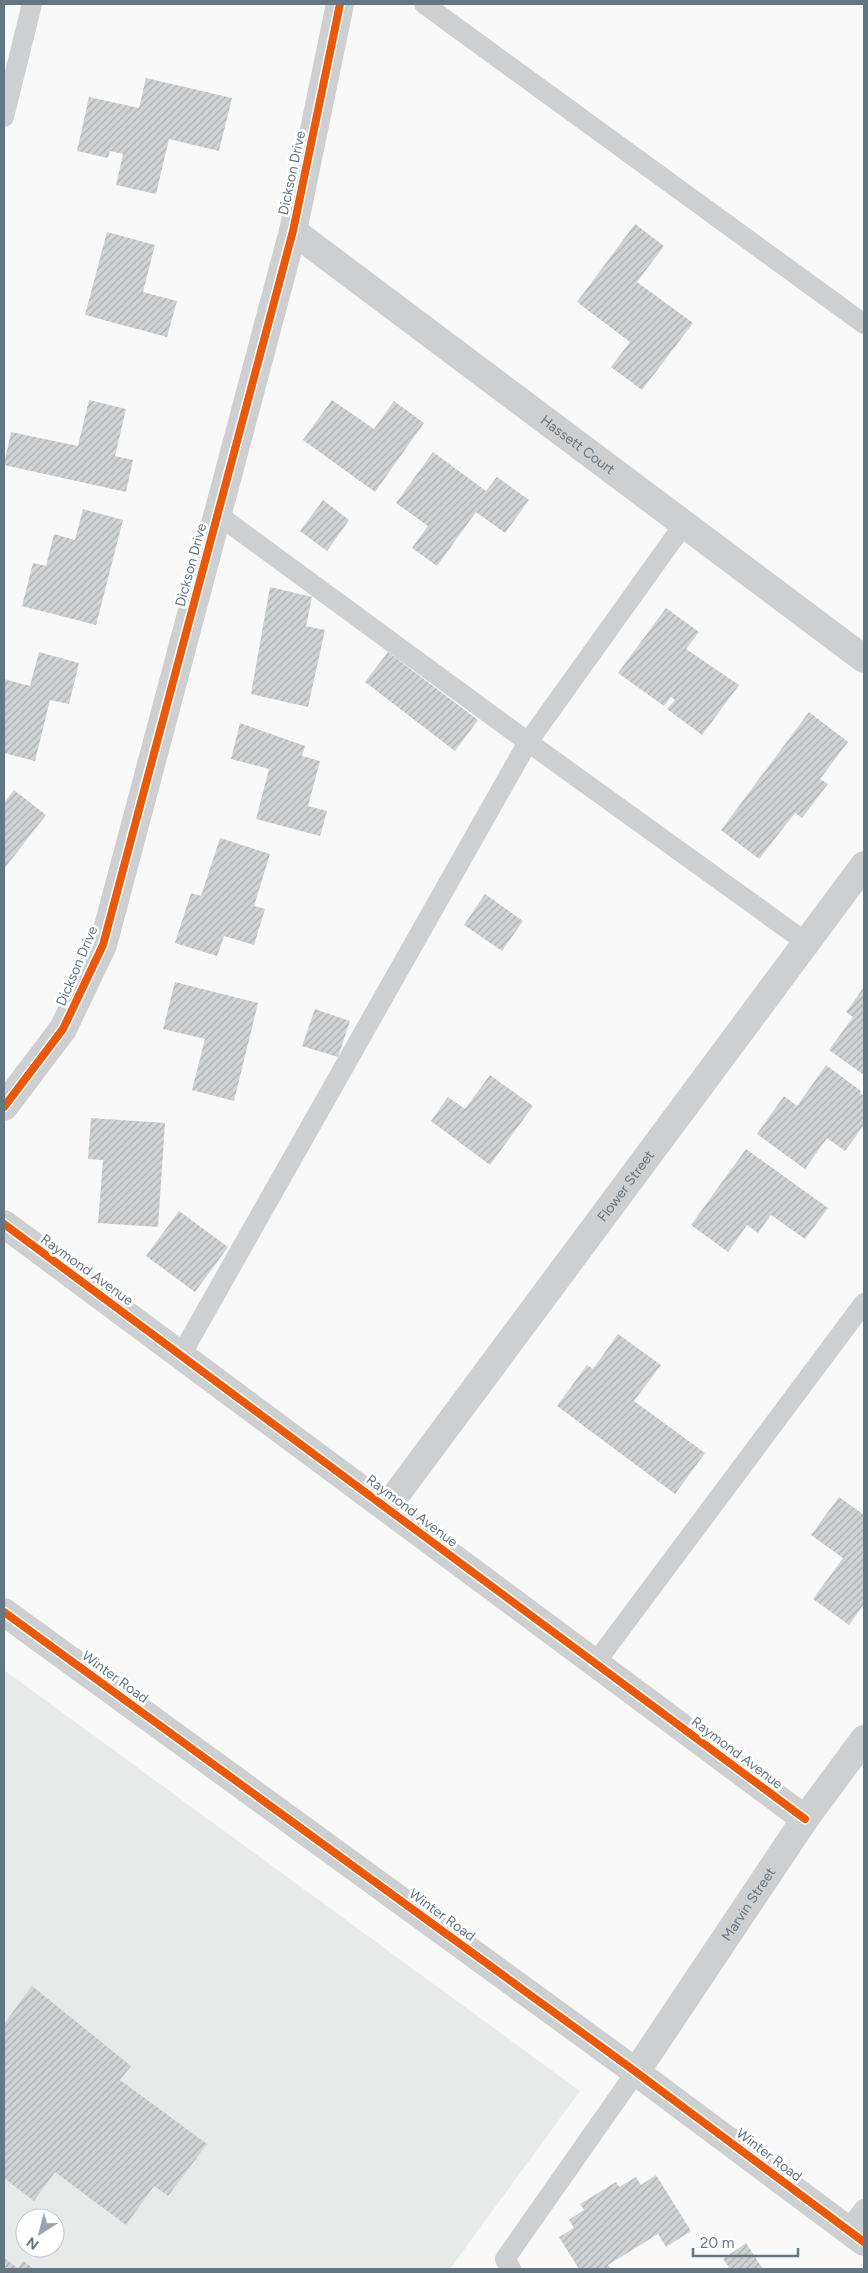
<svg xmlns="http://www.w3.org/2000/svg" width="868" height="2273" viewBox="0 0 868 2273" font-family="Figtree,sans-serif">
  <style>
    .built { fill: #e8e9e9; fill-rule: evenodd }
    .building { fill: url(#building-hatch) }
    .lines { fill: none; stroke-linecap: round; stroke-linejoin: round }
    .service { stroke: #cecfd0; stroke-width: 20 }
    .minor { stroke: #cecfd0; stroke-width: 28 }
    .cycleway-casing { stroke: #fff; stroke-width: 11 }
    .cycleway { stroke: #e8590c; stroke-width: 8 }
    .labels { text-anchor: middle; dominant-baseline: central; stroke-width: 5; stroke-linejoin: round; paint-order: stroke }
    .street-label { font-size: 14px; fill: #657683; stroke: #fff }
  </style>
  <defs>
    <pattern id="building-hatch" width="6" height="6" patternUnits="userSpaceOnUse" patternTransform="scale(1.25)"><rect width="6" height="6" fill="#d0d2d3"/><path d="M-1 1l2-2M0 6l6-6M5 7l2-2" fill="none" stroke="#acafb1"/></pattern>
  </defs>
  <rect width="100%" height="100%" fill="#f9f9f9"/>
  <path class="built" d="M4,1670l576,421 -130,178h-446zM25,2218h30v30h-30z"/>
  <g class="building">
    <polygon points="146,78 232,98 219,151 169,139 156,194 116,185 123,154 110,151 108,158 77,151 89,97 139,108"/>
    <polygon points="635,224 664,246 637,282 693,323 642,390 611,367 630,342 577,302"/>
    <polygon points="107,232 155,245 143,292 177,301 167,337 85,315"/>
    <polygon points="89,400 126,409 115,456 133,460 126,492 4,465 11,432 78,446"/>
    <polygon points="332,400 374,429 394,401 424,423 375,492 303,440"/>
    <polygon points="433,452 486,491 497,477 529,500 505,533 476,512 437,566 412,548 428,526 396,503"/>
    <polygon points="323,500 349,520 327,551 300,531"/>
    <polygon points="83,509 123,520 96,625 22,606 33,563 46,566 54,534 75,540"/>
    <polygon points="270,587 312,597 306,626 325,630 308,707 251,694"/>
    <polygon points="666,608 699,632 686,649 739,685 702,735 667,709 675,700 671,697 664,706 618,673"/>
    <polygon points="39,652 79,663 69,704 50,700 35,761 4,753 4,679 30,686"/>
    <polygon points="388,652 478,720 455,751 365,682"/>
    <polygon points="809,712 848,742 820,779 828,784 802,818 795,813 759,859 721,830"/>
    <polygon points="240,723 305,746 302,756 320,761 308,806 327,811 320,836 256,819 269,769 231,759"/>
    <polygon points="14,790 46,815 4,869 4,803"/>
    <polygon points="220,838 270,854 254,906 265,909 254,945 224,936 217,956 175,943 191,893 201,896"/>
    <polygon points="485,894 523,921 502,951 464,925"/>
    <polygon points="175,982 258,1003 234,1101 192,1090 205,1039 163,1029"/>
    <polygon points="864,987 864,1075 829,1050 853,1017 846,1012"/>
    <polygon points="315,1009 350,1021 338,1057 302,1046"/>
    <polygon points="826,1065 861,1091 860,1093 864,1096 864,1125 845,1151 827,1138 805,1169 757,1134 784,1096 797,1106"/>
    <polygon points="490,1075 533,1106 490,1165 431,1121 448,1097 465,1109"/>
    <polygon points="91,1118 165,1123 158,1227 98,1223 103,1160 88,1159"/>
    <polygon points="746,1149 828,1208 805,1239 771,1215 758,1233 747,1225 728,1252 691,1225"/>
    <polygon points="179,1211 228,1247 195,1292 146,1256"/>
    <polygon points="618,1334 661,1365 634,1401 705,1453 675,1494 557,1406 587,1365 593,1369"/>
    <polygon points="839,1497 864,1515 864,1604 849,1625 813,1599 843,1558 811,1535"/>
    <polygon points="32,1986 131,2066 120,2080 207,2144 168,2196 154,2186 126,2225 55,2172 34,2201 4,2178 4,2024"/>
    <polygon points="656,2175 691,2231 666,2247 658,2234 608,2265 611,2269 579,2269 559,2237 574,2228 569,2220 584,2210 580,2204 616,2182 619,2187 636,2177 641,2185"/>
    <polygon points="746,2243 763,2269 726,2269 729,2267 723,2259"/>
    <polygon points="4,2258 18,2268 23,2261 34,2269 4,2269"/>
  </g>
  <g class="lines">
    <g class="service">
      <polyline points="424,4 864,324"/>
      <polyline points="4,117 32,4"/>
      <polyline points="217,514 528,742 807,943"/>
      <polyline points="181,1355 528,742 684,524"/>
      <polyline points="596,1662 864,1303"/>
      <polyline points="848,2230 864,2209"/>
      <polyline points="511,2269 505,2259 636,2072"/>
    </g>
    <g class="minor">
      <path id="s1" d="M293,231l571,428"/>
      <polyline points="4,1107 63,1029 103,945 293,231 340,4"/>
      <polyline points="4,1224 805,1819"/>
      <path id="s2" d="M387,1507l477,-642"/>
      <polyline points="4,1612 636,2072 864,2242"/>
      <path id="s3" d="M636,2072l169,-253 59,-80"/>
    </g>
    <g class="cycleway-casing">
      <g id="cycleway">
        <polyline points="4,1107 63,1029 103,945 293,231 340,4"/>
        <polyline points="4,1224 805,1819"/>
        <polyline points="4,1612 636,2072 864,2242"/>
      </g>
    </g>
    <use href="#cycleway" class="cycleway"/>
  </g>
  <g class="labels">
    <g class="street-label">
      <text transform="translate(292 173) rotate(-78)">Dickson Drive</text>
      <text stroke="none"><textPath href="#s1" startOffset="356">Hassett Court</textPath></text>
      <text transform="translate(191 565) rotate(-75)">Dickson Drive</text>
      <text transform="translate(77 966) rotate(-67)">Dickson Drive</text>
      <text stroke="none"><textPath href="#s2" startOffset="400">Flower Street</textPath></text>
      <text transform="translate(87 1270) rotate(36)">Raymond Avenue</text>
      <text transform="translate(412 1511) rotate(37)">Raymond Avenue</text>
      <text transform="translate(115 1677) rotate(36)">Winter Road</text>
      <text transform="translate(737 1753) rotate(37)">Raymond Avenue</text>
      <text stroke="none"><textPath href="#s3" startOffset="202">Marvin Street</textPath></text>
      <text transform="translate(442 1915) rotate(36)">Winter Road</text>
      <text transform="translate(769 2155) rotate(37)">Winter Road</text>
    </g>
  </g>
  <rect width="868" height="2273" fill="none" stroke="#657683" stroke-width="10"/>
  <g transform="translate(40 2233) rotate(216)"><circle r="24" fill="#ffffff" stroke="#c1c8cd"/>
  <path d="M0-4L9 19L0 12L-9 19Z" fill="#99a4ac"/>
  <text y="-8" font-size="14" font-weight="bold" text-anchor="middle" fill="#657683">N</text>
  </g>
  <path d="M693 2248v8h105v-8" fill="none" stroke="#657683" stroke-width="2.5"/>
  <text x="700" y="2248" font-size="15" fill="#657683" stroke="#ffffff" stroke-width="4" paint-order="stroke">20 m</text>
</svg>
